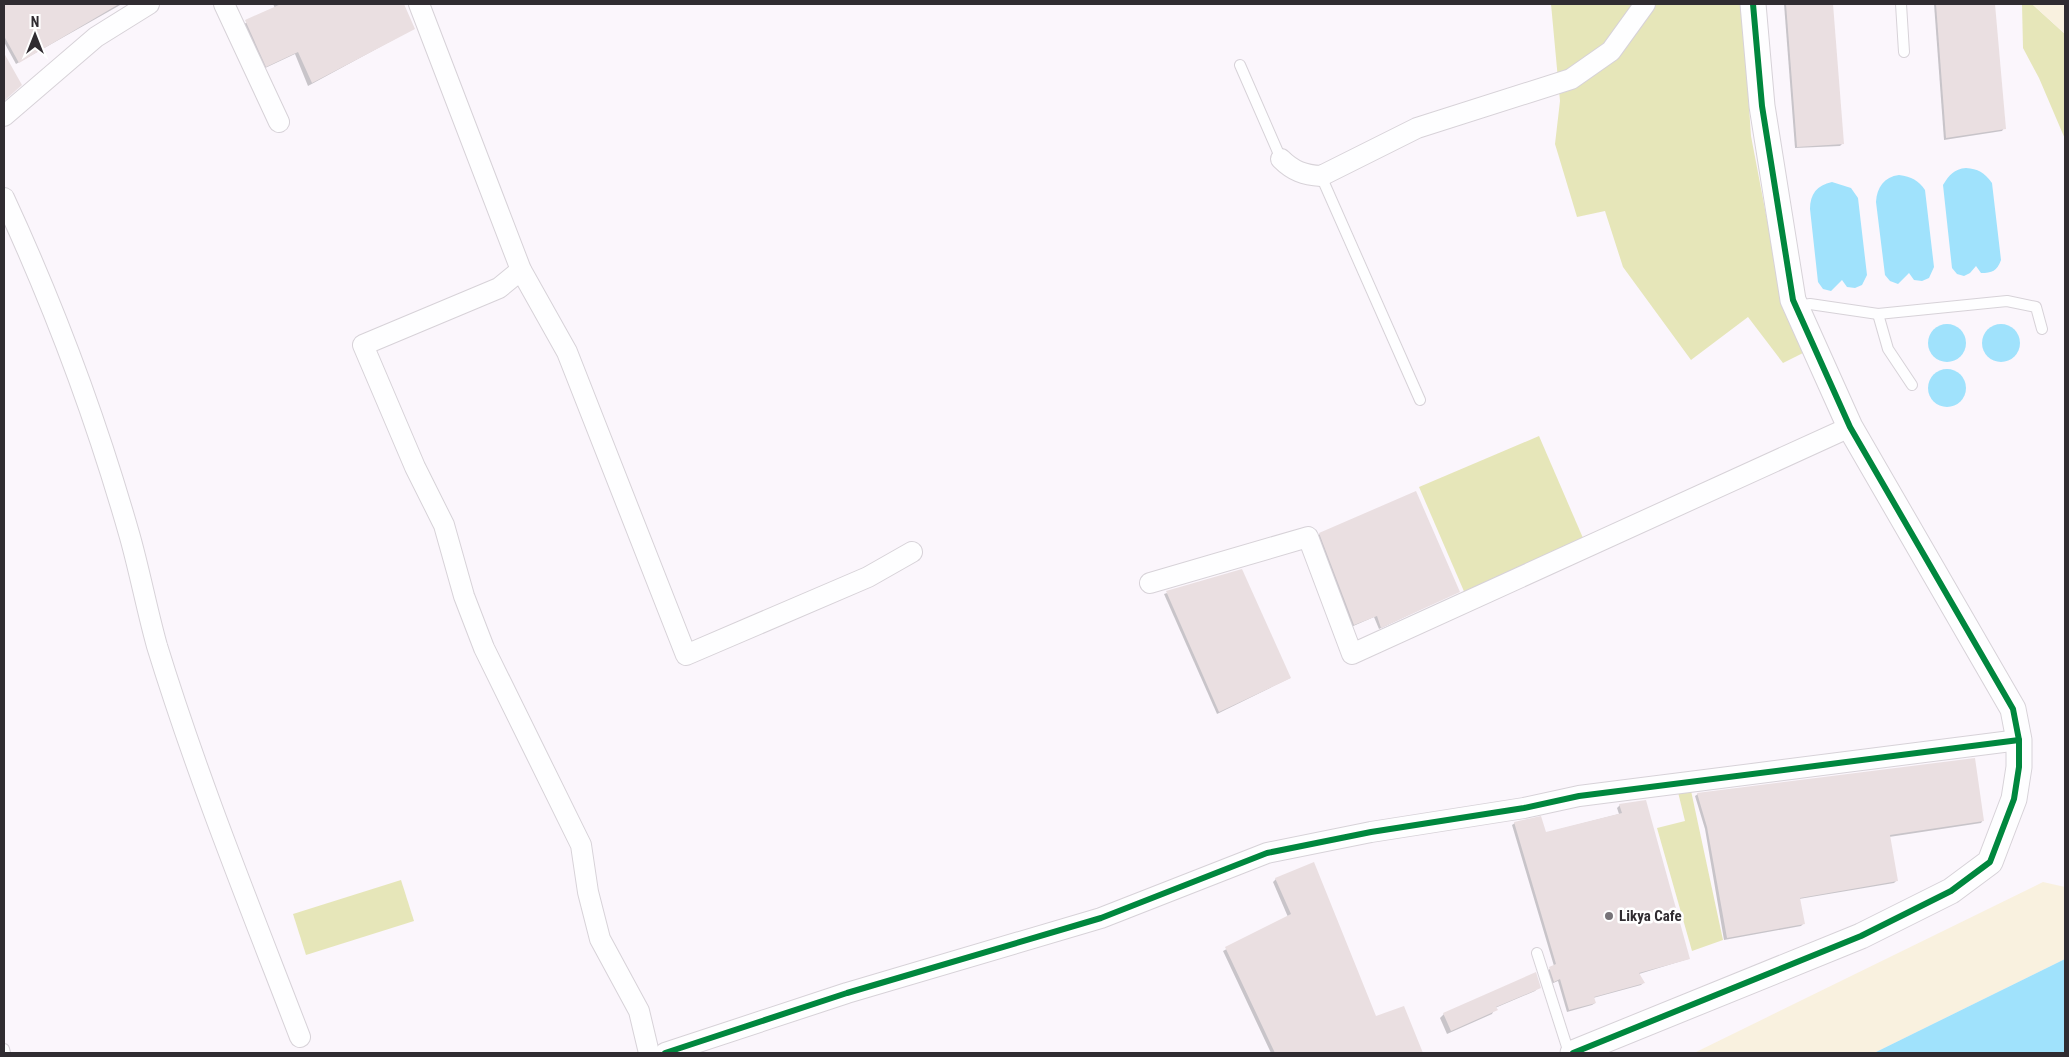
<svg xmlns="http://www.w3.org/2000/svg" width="2069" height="1057" viewBox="0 0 2069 1057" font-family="'Roboto Condensed',sans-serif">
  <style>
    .green { fill: #e6e6b9 }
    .sand { fill: #f9f1df }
    .water { fill: #a0e2fc }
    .shadow { fill: #0003 }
    .building { fill: #eadfe1 }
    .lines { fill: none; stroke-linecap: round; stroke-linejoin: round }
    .service-casing { stroke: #d7d2d8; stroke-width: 12 }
    .minor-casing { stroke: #d7d2d8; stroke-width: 22 }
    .tertiary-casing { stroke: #d7d2d8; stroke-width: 27 }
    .service { stroke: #fefeff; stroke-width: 10 }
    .minor { stroke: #fefeff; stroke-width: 20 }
    .tertiary { stroke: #fefeff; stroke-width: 25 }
    .cycleway-casing { stroke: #fff; stroke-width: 9 }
    .cycleway { stroke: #00873e; stroke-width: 6 }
    .poi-dot { fill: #777378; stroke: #fff; stroke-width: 2 }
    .labels { text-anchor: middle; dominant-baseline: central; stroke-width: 5; stroke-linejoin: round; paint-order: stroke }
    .poi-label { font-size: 15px; font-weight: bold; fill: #302c31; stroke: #fff; text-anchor: start }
  </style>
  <rect width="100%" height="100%" fill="#fbf6fc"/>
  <g class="green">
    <polygon points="1551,4 1742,4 1751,136 1780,288 1805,352 1783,363 1748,317 1691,360 1623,267 1605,211 1577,217 1555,144 1560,101"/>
    <polygon points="2022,4 2032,4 2065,34 2065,139 2039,78 2023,48"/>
    <polygon points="1539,436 1586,545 1466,596 1419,487"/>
    <polygon points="1690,786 1723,940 1692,951 1657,828 1685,821 1677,788"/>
    <polygon points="401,880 414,921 306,955 293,914"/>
  </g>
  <g class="sand">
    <polygon points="2032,4 2065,4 2065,34"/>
    <polygon points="2043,882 2065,887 2065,959 1874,1053 1694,1053"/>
  </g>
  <g class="water">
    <path d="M1966,168c12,1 18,4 26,15l9,77c-4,11 -9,13 -20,13l-5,-7 -6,7 -6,3 -7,-2 -5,-6 -9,-83c6,-10 11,-16 23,-17z"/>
    <path d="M1899,175c13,2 19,5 26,15l9,77 -5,11 -7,3 -8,-1 -5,-7 -11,11 -8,-3 -5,-6 -9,-73c1,-15 8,-25 23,-27z"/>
    <path d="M1832,182l19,6 7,10 9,77 -5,10 -7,3 -8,-1 -5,-7 -11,11 -8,-2 -5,-7 -8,-73c0,-15 7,-24 22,-27z"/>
    <circle cx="1947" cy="343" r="19"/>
    <circle cx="2001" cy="343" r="19"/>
    <circle cx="1947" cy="388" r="19"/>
    <polygon points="2065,959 2065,1053 1874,1053"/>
  </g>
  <g class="shadow">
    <polygon points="4,4 122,4 16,64 4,42"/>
    <polygon points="273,4 403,4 413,29 308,86 295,54 263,69 242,25 275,8"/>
    <polygon points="1784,4 1832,4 1843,143 1840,146 1795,148"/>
    <polygon points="1934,4 1993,4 2004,128 2002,131 1944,140"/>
    <polygon points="1320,534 1459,591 1379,629 1374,617 1351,627 1317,536"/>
    <polygon points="1241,570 1290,678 1217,714 1164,594"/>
    <polygon points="1698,794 1983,820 1981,823 1889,837 1897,880 1894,883 1799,899 1803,924 1801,926 1724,940 1705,829 1695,796"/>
    <polygon points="1620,805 1688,959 1639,974 1643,983 1641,985 1593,998 1595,1003 1592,1005 1567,1012 1558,981 1551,984 1547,971 1554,966 1512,825 1515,823 1545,833 1619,814 1617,808"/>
    <polygon points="1276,879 1375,1018 1403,1007 1421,1053 1271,1053 1223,951 1288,917 1273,882"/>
    <polygon points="1539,987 1535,991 1495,1008 1492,1014 1447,1034 1440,1018 1444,1014"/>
  </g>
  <g class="building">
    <polygon points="4,4 119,4 19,63 4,36"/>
    <polygon points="281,4 404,4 415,29 312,83 298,52 266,67 245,20"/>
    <polygon points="1786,4 1833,4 1844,144 1797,147"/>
    <polygon points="1936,4 1995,4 2006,129 1946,138"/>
    <polygon points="4,53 22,85 4,101"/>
    <polygon points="1416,491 1460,592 1381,628 1377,616 1354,625 1319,533"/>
    <polygon points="1242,569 1291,678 1219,712 1166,591"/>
    <polygon points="1975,758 1984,821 1890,835 1898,881 1800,898 1805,924 1727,938 1707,827 1697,793"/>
    <polygon points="1646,800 1690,959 1639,973 1645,983 1594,997 1596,1003 1569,1010 1560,979 1554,982 1549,967 1556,964 1514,822 1541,816 1546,832 1622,813 1619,804"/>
    <polygon points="1314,862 1376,1016 1404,1006 1423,1053 1275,1053 1225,947 1291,914 1275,878"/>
    <polygon points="1536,972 1541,988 1496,1007 1498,1010 1451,1031 1443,1013"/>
  </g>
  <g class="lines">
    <g class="service-casing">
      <g id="service">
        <polyline points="1901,4 1904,52"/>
        <polyline points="1240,65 1281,159"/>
        <polyline points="1321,176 1420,400"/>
        <polyline points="1797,306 1810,304 1878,314 2007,301 2036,307 2042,329"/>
        <polyline points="1878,314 1888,349 1912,385"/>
        <polyline points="1537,953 1569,1053"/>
        <polyline points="4,1049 5,1053"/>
      </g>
    </g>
    <g class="minor-casing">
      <g id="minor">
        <polyline points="224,4 279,122"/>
        <polyline points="419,4 521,270 567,352 686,655 868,577 912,552"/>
        <polyline points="4,116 96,37 149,4"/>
        <path d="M1281,159c12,12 23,16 40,17l96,-48 154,-49 40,-28 34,-47"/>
        <path d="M4,198c51,110 93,223 126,339 10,36 17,73 27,109 41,133 93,261 143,391"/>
        <polyline points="521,270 499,288 363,345 415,467 444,525 464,596 484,648 581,845 588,892 600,939 639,1011 649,1053"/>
        <polyline points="1150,583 1308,537 1352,654 1850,427"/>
        <polyline points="665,1053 847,993 1101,918 1267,853 1371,832 1524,808 1579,796 2019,740"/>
      </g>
    </g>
    <g class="tertiary-casing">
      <polyline id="tertiary" points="1573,1053 1861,936 1951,891 1990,862 2014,799 2019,767 2019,740 2013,709 1850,427 1793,300 1762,106 1753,4"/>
    </g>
    <use href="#service" class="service"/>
    <use href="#minor" class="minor"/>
    <use href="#tertiary" class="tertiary"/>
    <g class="cycleway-casing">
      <g id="cycleway">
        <polyline points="665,1053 847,993 1101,918 1267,853 1371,832 1524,808 1579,796 2019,740"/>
        <polyline points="1573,1053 1861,936 1951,891 1990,862 2014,799 2019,767 2019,740 2013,709 1850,427 1793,300 1762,106 1753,4"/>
      </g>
    </g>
    <use href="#cycleway" class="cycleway"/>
  </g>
  <circle class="poi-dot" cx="1609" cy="916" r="5"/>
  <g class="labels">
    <g class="poi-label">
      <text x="1619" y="916">Likya Cafe</text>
    </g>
  </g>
  <rect width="2069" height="1057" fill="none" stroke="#302c31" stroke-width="10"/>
  <g transform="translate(35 35)" stroke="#ffffff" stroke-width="4" paint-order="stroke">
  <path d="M0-4L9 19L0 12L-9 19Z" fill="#302c31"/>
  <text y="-8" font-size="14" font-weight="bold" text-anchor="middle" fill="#302c31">N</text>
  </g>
</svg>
